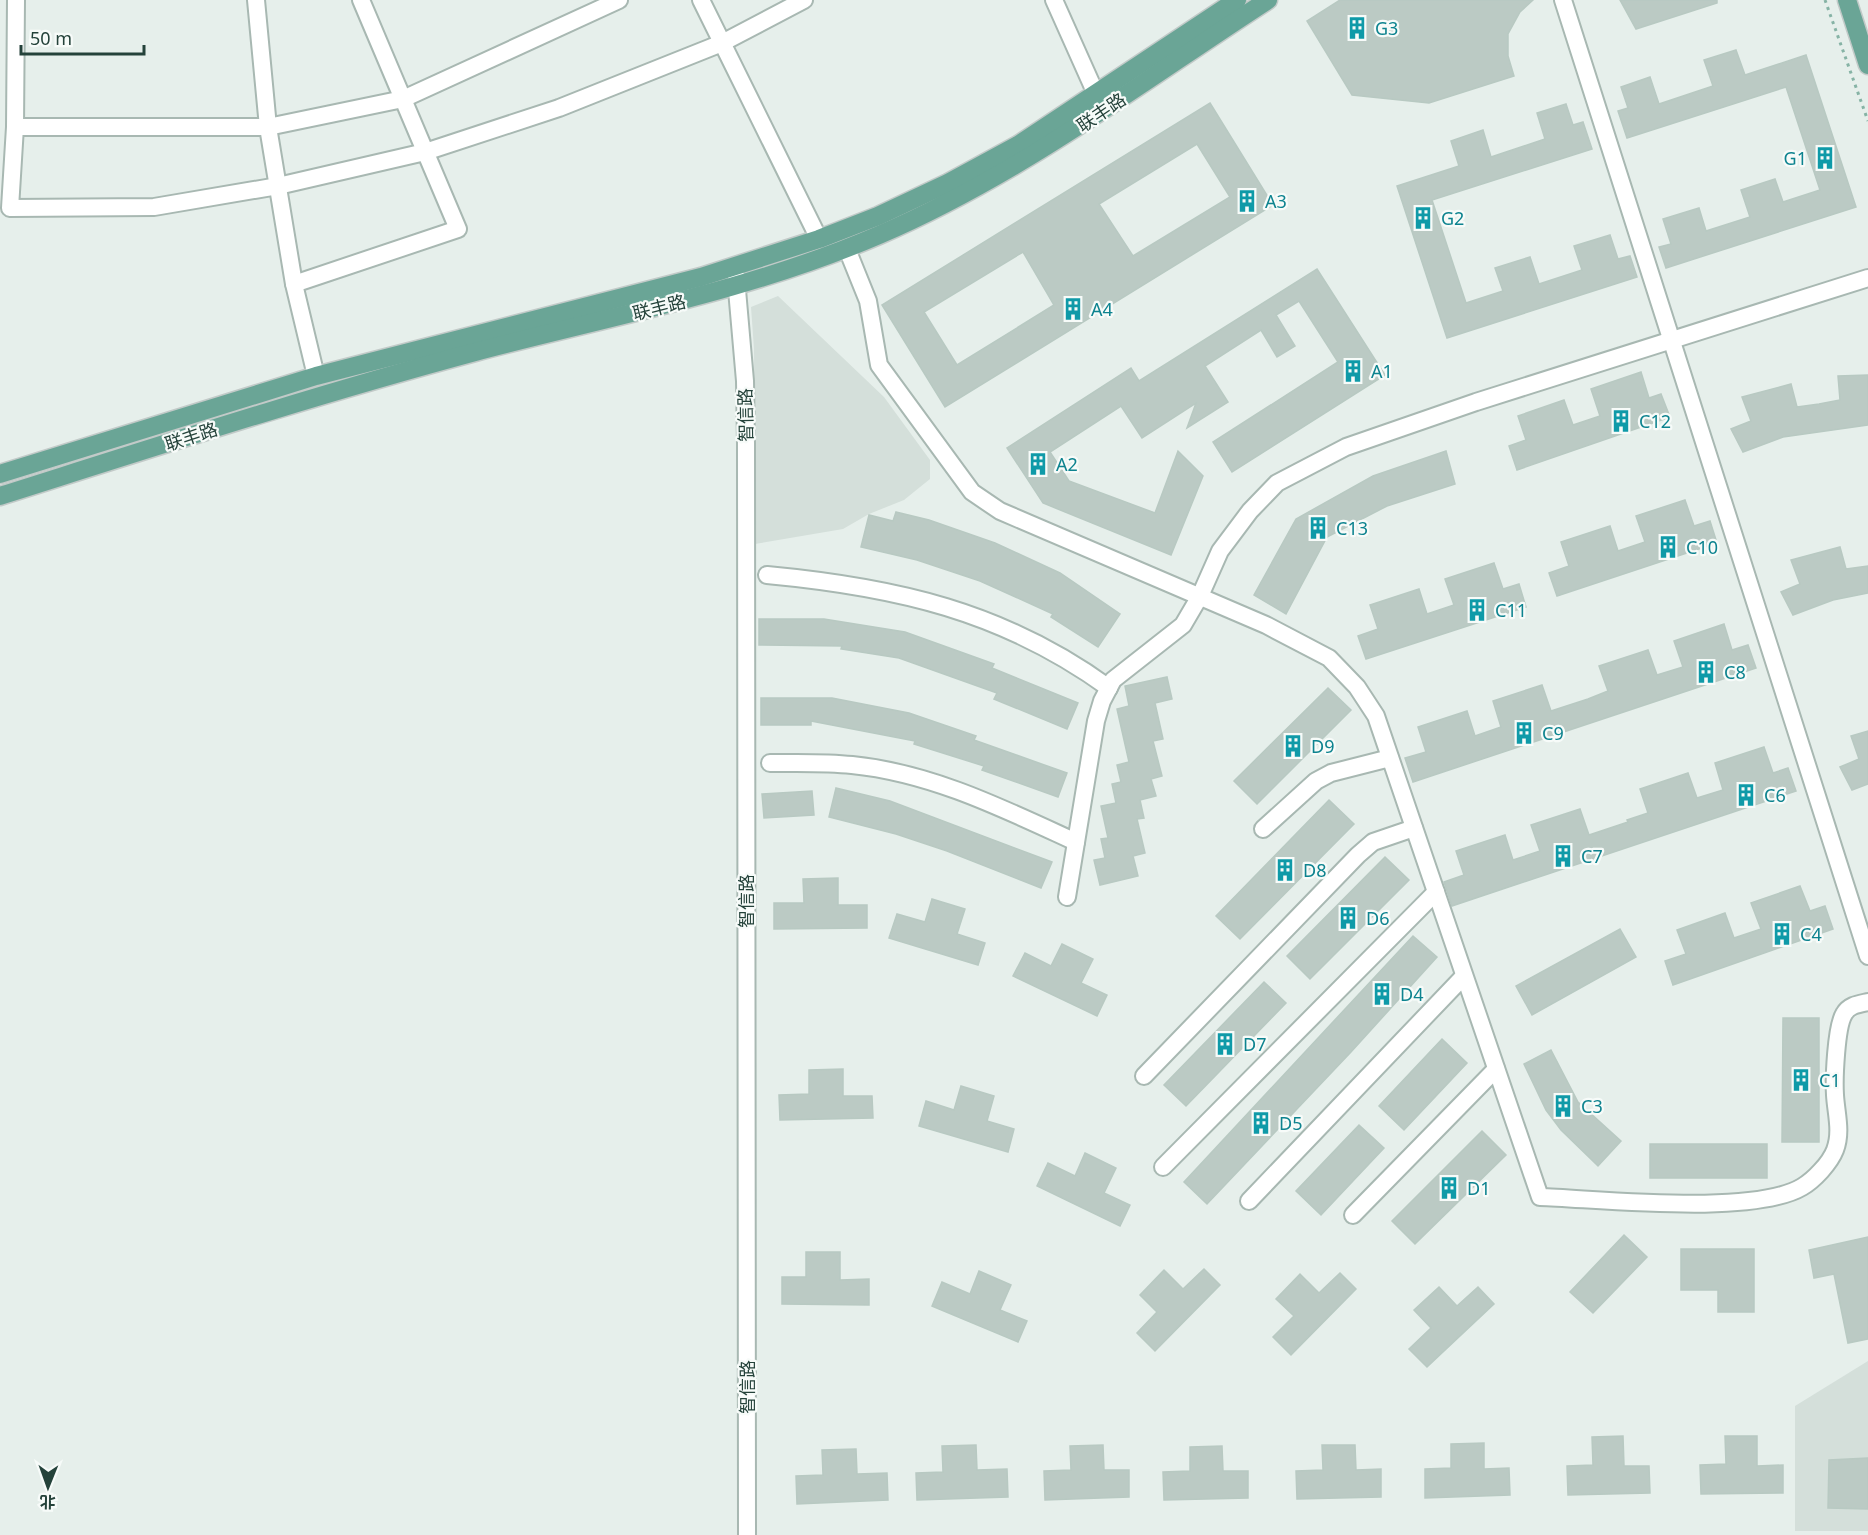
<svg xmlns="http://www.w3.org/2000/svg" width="1868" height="1535" viewBox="0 0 1868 1535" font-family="'Noto Sans','Noto Sans SC',sans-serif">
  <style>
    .built { fill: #d4dfda }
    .building { fill: #bbcac4; stroke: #b8c9c2; stroke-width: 1.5; fill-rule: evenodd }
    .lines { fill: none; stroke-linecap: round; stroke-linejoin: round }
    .minor-casing { stroke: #a8b8b2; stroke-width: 20 }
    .major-casing { stroke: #c2cac8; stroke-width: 21 }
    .path { stroke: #86b3a5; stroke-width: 3; stroke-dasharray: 3 4.5; stroke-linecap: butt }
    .minor { stroke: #fff; stroke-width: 16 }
    .major { stroke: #6aa596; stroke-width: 18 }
    .labels { text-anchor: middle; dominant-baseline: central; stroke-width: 4.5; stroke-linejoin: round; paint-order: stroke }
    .culture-label { font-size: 18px; fill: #0d838f; stroke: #f7fbf9; text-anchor: start }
    .street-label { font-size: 18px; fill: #24423a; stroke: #f7fbf9 }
  </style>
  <rect width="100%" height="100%" fill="#e6efeb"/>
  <g class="built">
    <polygon points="778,296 884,397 930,460 930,479 904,500 869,514 843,529 755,544 754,349 751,307"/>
    <polygon points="1868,1361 1868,1531 1795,1531 1795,1406"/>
  </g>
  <g class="building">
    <polygon points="1340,0 1533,0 1520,12 1508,34 1508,56 1514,76 1429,103 1352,95 1307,21"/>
    <polygon points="1620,0 1717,0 1717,3 1636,29"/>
    <polygon points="1736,50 1745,75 1806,55 1856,207 1666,268 1659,247 1671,244 1663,219 1699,208 1706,231 1750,217 1741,190 1775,179 1783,202 1820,190 1786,87 1627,138 1618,111 1628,108 1621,87 1650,77 1659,104 1713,86 1704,60"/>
    <path d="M1210,103l63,102 -328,202 -63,-102zM1197,144l33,53 -97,59 -34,-52zM1023,252l31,53 -97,60 -33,-53z"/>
    <polygon points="1566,104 1573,125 1583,122 1592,149 1432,200 1466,303 1503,291 1495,268 1530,257 1539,284 1582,270 1574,246 1610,235 1618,259 1630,256 1637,277 1447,338 1397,186 1459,166 1451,141 1483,130 1491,157 1545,139 1537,113"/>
    <polygon points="1317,269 1385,375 1232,472 1213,442 1338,362 1299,301 1276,315 1295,346 1277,357 1261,330 1205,366 1228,402 1187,428 1196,403 1142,438 1121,406 1050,452 1069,481 1155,513 1178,451 1203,476 1171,555 1043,503 1007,448 1131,368 1139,381"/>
    <polygon points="1641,372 1649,398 1661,394 1670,417 1517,470 1509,446 1526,440 1518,416 1564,400 1573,425 1600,416 1591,389"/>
    <polygon points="1868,375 1868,425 1783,437 1743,452 1731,429 1751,421 1742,397 1791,384 1797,407 1819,404 1840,400 1838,376"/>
    <polygon points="1446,451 1455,484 1387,506 1327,537 1286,614 1254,595 1296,519 1373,476"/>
    <polygon points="1685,500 1694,526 1710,521 1717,543 1557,596 1549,573 1569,566 1561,542 1610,526 1618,551 1645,542 1636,516"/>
    <polygon points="896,512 929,520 995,543 1060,573 1120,614 1098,647 1051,617 1053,614 980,581 917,560 861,547 869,515 893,521"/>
    <polygon points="1840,547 1846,569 1868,566 1868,593 1833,600 1793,615 1781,592 1800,584 1791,560"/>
    <polygon points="1494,563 1503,589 1519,584 1526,607 1366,659 1358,636 1378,629 1370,605 1419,589 1427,614 1454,605 1445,579"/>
    <polygon points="759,619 824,619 905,632 994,664 992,668 1078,703 1067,729 994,699 997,693 899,658 841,649 842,646 759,645"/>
    <polygon points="1724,624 1732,650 1748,645 1756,668 1413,782 1405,758 1426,752 1418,727 1467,711 1475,736 1501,727 1493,701 1542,685 1551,711 1588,699 1608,691 1599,666 1648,650 1657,675 1683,667 1674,641"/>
    <polygon points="1167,677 1172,699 1155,703 1163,739 1153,741 1162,776 1151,779 1156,796 1140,800 1144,818 1137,819 1145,853 1133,856 1138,876 1100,885 1094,860 1105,858 1101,839 1108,838 1101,806 1116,803 1112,784 1121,782 1117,765 1129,762 1117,709 1129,706 1125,686"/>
    <polygon points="1328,688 1351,710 1257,804 1234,781"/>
    <polygon points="761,698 832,698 909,713 976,736 974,740 1067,773 1058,797 982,770 984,766 914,744 915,741 811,721 811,725 761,725"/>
    <polygon points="1868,731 1868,784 1852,790 1840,767 1859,759 1851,736"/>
    <polygon points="1764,747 1773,773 1788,768 1796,791 1452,906 1444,882 1464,875 1456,851 1505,835 1513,860 1540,851 1531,825 1580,809 1589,835 1628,822 1627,820 1648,813 1640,789 1688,773 1697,798 1723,790 1715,763"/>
    <polygon points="836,788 890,801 1052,862 1041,888 947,851 896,834 829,817"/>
    <polygon points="812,791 814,815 764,818 762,794"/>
    <polygon points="1329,800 1354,824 1240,939 1216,916"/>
    <polygon points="1385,857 1409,880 1310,979 1287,956"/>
    <polygon points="838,878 838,905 867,905 867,928 774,929 774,903 804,903 803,879"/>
    <polygon points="1800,886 1810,911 1825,906 1833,929 1673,985 1665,961 1686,954 1677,930 1725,913 1734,938 1761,929 1751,903"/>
    <polygon points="932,899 965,909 957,934 985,943 978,965 889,938 897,914 925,922"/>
    <polygon points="1620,929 1636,957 1532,1015 1516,986"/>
    <polygon points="1413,936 1437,957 1351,1052 1207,1204 1184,1182"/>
    <polygon points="1062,944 1093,959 1081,983 1107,995 1097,1016 1013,976 1025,953 1051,966"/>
    <polygon points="1264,982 1286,1003 1186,1106 1164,1085"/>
    <polygon points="1783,1018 1819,1018 1819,1142 1782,1142"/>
    <polygon points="1442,1039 1467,1063 1404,1130 1379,1106"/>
    <polygon points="1551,1050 1578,1102 1621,1141 1598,1166 1561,1130 1546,1110 1524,1064"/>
    <polygon points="843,1069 843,1096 872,1096 873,1118 780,1120 779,1095 809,1094 809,1070"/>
    <polygon points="961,1086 994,1096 987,1121 1014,1129 1008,1152 919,1126 926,1101 954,1110"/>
    <polygon points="1359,1125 1384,1148 1321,1215 1296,1191"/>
    <polygon points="1482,1131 1506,1155 1415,1244 1392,1221"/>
    <rect x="1650" y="1144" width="117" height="34"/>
    <polygon points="1085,1153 1116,1168 1104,1193 1130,1205 1120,1226 1037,1186 1048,1163 1075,1176"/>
    <polygon points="1624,1235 1647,1257 1593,1313 1570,1292"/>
    <polygon points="1868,1237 1868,1339 1848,1343 1834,1274 1814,1278 1809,1250"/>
    <polygon points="1681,1249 1754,1249 1754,1312 1718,1312 1718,1290 1681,1290"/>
    <polygon points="806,1252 840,1252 840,1280 869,1279 869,1305 782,1304 782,1277 806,1277"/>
    <polygon points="1204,1269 1220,1285 1155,1351 1137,1333 1157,1312 1140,1295 1164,1270 1183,1289"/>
    <polygon points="979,1271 1011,1285 1000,1310 1027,1321 1018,1342 932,1306 942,1282 970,1294"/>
    <polygon points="1340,1273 1356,1289 1291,1355 1273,1337 1294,1316 1276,1299 1300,1274 1319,1293"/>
    <polygon points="1439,1287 1457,1306 1478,1287 1494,1304 1427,1367 1409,1349 1431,1328 1414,1310"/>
    <polygon points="1623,1436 1624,1466 1649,1466 1650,1493 1568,1495 1567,1466 1593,1465 1592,1437"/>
    <polygon points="1725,1436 1757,1436 1757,1466 1783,1465 1783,1493 1701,1494 1700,1465 1726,1464"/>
    <polygon points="1484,1443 1484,1469 1509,1468 1510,1495 1425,1498 1425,1469 1451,1468 1451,1444"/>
    <polygon points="976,1445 977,1470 1007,1469 1008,1497 917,1500 916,1473 943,1472 942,1446"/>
    <polygon points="1103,1445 1104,1470 1129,1470 1129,1497 1045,1500 1044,1471 1071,1470 1070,1446"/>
    <polygon points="1322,1445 1355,1445 1356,1470 1381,1469 1381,1497 1297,1499 1296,1471 1323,1470"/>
    <polygon points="1222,1446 1223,1471 1248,1471 1248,1498 1164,1500 1163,1472 1190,1471 1190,1447"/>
    <polygon points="856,1449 857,1474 887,1473 888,1500 797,1504 796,1476 823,1475 822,1450"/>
    <polygon points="1868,1458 1868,1509 1828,1508 1829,1460"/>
  </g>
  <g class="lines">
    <g class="minor-casing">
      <g id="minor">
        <polyline points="16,0 15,127 10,208 154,207 278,186 425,152 559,108 722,43 804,0"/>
        <polyline points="256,0 268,127 294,284"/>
        <polyline points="701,0 819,239"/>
        <polyline points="1054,0 1096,94"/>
        <polyline points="1563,0 1868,956"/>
        <polyline points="15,127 268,127 403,99 619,0"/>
        <path d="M847,249l21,52 11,64 93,127 28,19 266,114 63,33 28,29 19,29 164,481c61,2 213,19 262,-10 12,-7 28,-24 33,-37 7,-18 1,-37 0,-55 -1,-16 1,-68 9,-81 5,-9 15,-10 24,-12"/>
        <polyline points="735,267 745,381 746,444 747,1535"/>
        <polyline points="316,376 294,284 458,229 361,0"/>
        <path d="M767,575c128,12 236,36 342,113"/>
        <path d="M770,763c27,0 55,-1 82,2 80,8 152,44 224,77"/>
        <polyline points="1263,829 1316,781 1331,773 1390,758"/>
        <polyline points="1067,897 1096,721 1102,701 1113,680 1183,625 1200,596 1220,551 1250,511 1277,483 1346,447 1476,402 1868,278"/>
        <polyline points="1144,1076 1358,855 1373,842 1414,828"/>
        <polyline points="1163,1167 1436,892"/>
        <polyline points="1249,1201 1464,976"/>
        <polyline points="1353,1215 1496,1069"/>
      </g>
    </g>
    <g class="major-casing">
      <g id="major">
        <polyline points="1847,0 1868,65"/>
        <polyline points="0,474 316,376 701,277 819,239 878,216 948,183 1018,145 1237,0"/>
        <path d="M0,496c158,-50 315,-101 475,-144 136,-36 274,-61 404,-117 140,-60 261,-152 389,-235"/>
      </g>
    </g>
    <polyline class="path" points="1825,0 1868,121"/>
    <use href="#minor" class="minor"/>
    <use href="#major" class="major"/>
  </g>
  <defs>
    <g id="building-bare" transform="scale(1.8)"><path d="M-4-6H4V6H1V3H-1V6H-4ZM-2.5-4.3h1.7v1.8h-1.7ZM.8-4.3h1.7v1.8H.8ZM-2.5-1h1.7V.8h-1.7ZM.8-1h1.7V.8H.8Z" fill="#0f9aa8" stroke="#f7fbf9" stroke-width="2.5" paint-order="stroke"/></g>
  </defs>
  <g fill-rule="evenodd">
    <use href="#building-bare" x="1357" y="28"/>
    <use href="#building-bare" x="1825" y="158"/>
    <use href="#building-bare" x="1247" y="201"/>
    <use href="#building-bare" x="1423" y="218"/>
    <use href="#building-bare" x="1073" y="309"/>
    <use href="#building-bare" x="1353" y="371"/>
    <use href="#building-bare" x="1621" y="421"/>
    <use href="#building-bare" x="1038" y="464"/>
    <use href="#building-bare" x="1318" y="528"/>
    <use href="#building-bare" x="1668" y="547"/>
    <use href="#building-bare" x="1477" y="610"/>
    <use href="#building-bare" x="1706" y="672"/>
    <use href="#building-bare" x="1524" y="733"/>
    <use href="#building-bare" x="1293" y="746"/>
    <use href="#building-bare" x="1746" y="795"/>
    <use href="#building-bare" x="1563" y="856"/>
    <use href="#building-bare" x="1285" y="870"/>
    <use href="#building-bare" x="1348" y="918"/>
    <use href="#building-bare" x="1782" y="934"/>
    <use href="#building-bare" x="1382" y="994"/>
    <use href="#building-bare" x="1225" y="1044"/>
    <use href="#building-bare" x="1801" y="1080"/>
    <use href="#building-bare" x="1563" y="1106"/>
    <use href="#building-bare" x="1261" y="1123"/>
    <use href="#building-bare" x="1449" y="1188"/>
  </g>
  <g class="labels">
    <g class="culture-label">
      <text x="1375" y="28">G3</text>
      <text x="1807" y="158" text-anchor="end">G1</text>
      <text x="1265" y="201">A3</text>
      <text x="1441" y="218">G2</text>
      <text x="1091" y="309">A4</text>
      <text x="1371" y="371">A1</text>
      <text x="1639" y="421">C12</text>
      <text x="1056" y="464">A2</text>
      <text x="1336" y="528">C13</text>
      <text x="1686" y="547">C10</text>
      <text x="1495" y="610">C11</text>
      <text x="1724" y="672">C8</text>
      <text x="1542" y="733">C9</text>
      <text x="1311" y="746">D9</text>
      <text x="1764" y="795">C6</text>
      <text x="1581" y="856">C7</text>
      <text x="1303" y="870">D8</text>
      <text x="1366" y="918">D6</text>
      <text x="1800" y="934">C4</text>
      <text x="1400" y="994">D4</text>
      <text x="1243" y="1044">D7</text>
      <text x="1819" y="1080">C1</text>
      <text x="1581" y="1106">C3</text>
      <text x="1279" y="1123">D5</text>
      <text x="1467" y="1188">D1</text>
    </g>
    <g class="street-label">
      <text transform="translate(1101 112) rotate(-34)">联丰路</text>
      <text transform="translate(659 307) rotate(-14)">联丰路</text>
      <text transform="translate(745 415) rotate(-91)">智信路</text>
      <text transform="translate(191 436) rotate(-18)">联丰路</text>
      <text transform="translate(746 901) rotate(-90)">智信路</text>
      <text transform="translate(747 1387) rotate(-90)">智信路</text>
    </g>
  </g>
  <g transform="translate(48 1487) rotate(181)" stroke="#f7fbf9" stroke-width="4.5" paint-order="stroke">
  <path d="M0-4.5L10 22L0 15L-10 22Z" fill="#24423a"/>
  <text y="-9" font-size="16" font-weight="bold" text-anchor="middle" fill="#24423a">北</text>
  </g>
  <path d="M21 45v9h123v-9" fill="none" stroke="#24423a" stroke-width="3"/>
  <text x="30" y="45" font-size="18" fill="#24423a" stroke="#f7fbf9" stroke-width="4.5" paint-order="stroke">50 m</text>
</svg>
